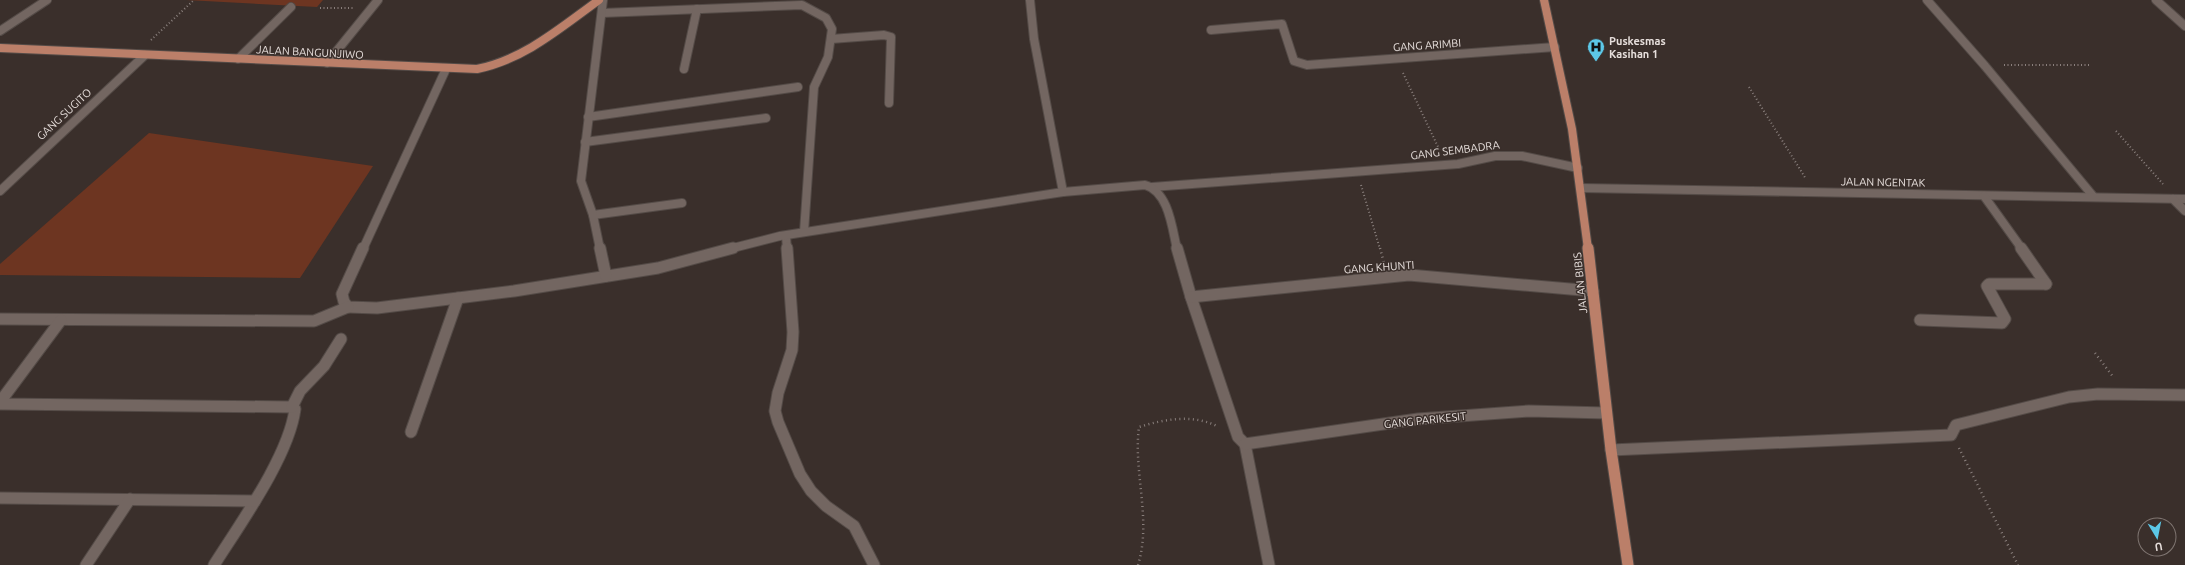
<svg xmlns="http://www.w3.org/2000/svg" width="2185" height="565" viewBox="0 0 2185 565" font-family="Ubuntu,sans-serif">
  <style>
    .green { fill: #6d3521 }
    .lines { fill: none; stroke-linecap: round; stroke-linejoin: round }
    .minor-far1-casing { stroke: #544b47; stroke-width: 10 }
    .minor-casing { stroke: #544b47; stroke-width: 13 }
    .major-far1-casing { stroke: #544b47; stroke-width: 10 }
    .major-casing { stroke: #544b47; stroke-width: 13 }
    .path-far1 { stroke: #897f7c; stroke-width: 2; stroke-dasharray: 1 2.5; stroke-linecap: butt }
    .path { stroke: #897f7c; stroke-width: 2.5; stroke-dasharray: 1 3.5; stroke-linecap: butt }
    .minor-far1 { stroke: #736661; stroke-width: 8 }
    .minor { stroke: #736661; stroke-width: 11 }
    .major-far1 { stroke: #bb7f69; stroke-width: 8 }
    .major { stroke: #bb7f69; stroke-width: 11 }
    .labels { text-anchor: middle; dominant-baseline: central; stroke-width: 3; stroke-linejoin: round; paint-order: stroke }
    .poi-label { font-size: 11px; font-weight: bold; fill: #e6dedb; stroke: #3a2f2b; text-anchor: start }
    .street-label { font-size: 11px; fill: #e6dedb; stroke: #3a2f2b }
  </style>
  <rect width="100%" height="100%" fill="#3a2f2b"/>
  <g class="green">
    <polygon points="186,0 323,0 317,7"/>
    <polygon points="149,133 373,166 300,278 0,275 0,264"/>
  </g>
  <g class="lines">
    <g class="minor-far1-casing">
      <g id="minor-far1">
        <polyline points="1030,0 1034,39 1063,192"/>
        <polyline points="1927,0 1985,66 2093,196"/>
        <polyline points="2156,0 2185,26"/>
        <polyline points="602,13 802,5 826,18 832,29 828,57 814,87 804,232"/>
        <polyline points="1211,30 1282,24 1294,61 1307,65 1555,47"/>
        <polyline points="0,31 47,0"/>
        <polyline points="831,39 884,35 891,37 889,103"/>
        <polyline points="238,59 291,7"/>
        <polyline points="327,63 378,0"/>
        <polyline points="684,69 697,9"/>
        <polyline points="588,117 798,87"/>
        <polyline points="585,142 766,118"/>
        <polyline points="1152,187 1458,164 1495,156 1522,156 1578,168"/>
        <polyline points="1581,188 2185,199"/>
        <polyline points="0,191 145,55"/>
        <polyline points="1984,196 2022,249"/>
        <polyline points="2173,199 2185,211"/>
        <polyline points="593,215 682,203"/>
        <polyline points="786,236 787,249"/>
        <polyline points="363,249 446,69"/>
        <polyline points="600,249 593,215 581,181 603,0"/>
        <path d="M729,249l51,-13 283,-44 82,-7c24,7 27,43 32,64"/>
      </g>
    </g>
    <g class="minor-casing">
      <g id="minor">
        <polyline points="363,248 342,294 344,302 348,307 377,308 514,291 658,268 733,248"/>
        <polyline points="600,248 606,276"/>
        <polyline points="787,248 793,332 792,350 778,393 775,411 778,422 800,474 811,491 826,506 854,526 874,565"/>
        <polyline points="1177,248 1191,297 1238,437 1245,444 1269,565"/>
        <polyline points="2021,248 2046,284"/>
        <polyline points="1191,297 1409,275 1593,291"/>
        <polyline points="0,319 314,321 348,307"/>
        <path d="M61,320l-61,82 1,2 291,3 3,2c-6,47 -55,115 -81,156"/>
        <polyline points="1920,320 2002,323 2005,319 1987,286 1989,284 2046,284"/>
        <polyline points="292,407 300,391 324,366 341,339"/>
        <polyline points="411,432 458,298"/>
        <polyline points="1245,444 1418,419 1529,411 1606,413"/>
        <polyline points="1611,450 1951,435 1956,425 2069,397 2098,394 2185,395"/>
        <polyline points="0,498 255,501"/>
        <polyline points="86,565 130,499"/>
      </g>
    </g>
    <g class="major-far1-casing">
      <g id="major-far1">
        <polyline points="1544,0 1572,129 1588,249"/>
        <path d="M0,48l477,21c48,-10 83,-41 122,-69"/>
      </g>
    </g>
    <g class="major-casing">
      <polyline id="major" points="1588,248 1611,450 1628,565"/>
    </g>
    <g class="path-far1">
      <polyline points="320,8 354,8"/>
      <polyline points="151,40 194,0"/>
      <polyline points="2004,65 2091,65"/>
      <polyline points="1403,73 1440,151"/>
      <polyline points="1749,87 1806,179"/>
      <polyline points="2116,131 2163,184"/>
      <polyline points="1361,185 1380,249"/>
    </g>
    <g class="path">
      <polyline points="1380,248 1384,263"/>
      <polyline points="2095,353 2114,378"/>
      <polyline points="1959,448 2018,565"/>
      <path d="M1138,565c14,-45 -5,-93 1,-138 26,-8 53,-13 78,-1"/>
    </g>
    <use href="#minor-far1" class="minor-far1"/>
    <use href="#minor" class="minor"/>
    <use href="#major-far1" class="major-far1"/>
    <use href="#major" class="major"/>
  </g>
  <defs>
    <g id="hospital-pin" transform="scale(0.9)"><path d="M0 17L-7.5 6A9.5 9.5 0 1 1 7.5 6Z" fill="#5cc7e7" stroke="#3a2f2b"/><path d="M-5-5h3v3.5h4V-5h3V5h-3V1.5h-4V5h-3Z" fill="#111"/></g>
  </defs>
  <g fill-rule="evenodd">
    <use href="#hospital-pin" x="1596" y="47"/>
  </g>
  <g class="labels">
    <g class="poi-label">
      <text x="1609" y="41">Puskesmas<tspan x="1609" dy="13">Kasihan 1</tspan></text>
    </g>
    <g class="street-label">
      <text transform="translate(1427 45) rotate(-4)">GANG ARIMBI</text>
      <text transform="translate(310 52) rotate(3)">JALAN BANGUNJIWO</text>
      <text transform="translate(64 114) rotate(-43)">GANG SUGITO</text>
      <text transform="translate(1455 150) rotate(-7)">GANG SEMBADRA</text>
      <text transform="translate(1883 182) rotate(1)">JALAN NGENTAK</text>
      <text transform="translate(1379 267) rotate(-4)">GANG KHUNTI</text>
      <text transform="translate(1580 283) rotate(-96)">JALAN BIBIS</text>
      <text transform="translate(1425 420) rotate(-6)">GANG PARIKESIT</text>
    </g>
  </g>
  <g transform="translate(2157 537) rotate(170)"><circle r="19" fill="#3a2f2b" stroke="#7f7571"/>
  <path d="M0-3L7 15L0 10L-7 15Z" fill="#5cc7e7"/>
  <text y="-6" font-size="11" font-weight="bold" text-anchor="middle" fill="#e6dedb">U</text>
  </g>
</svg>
